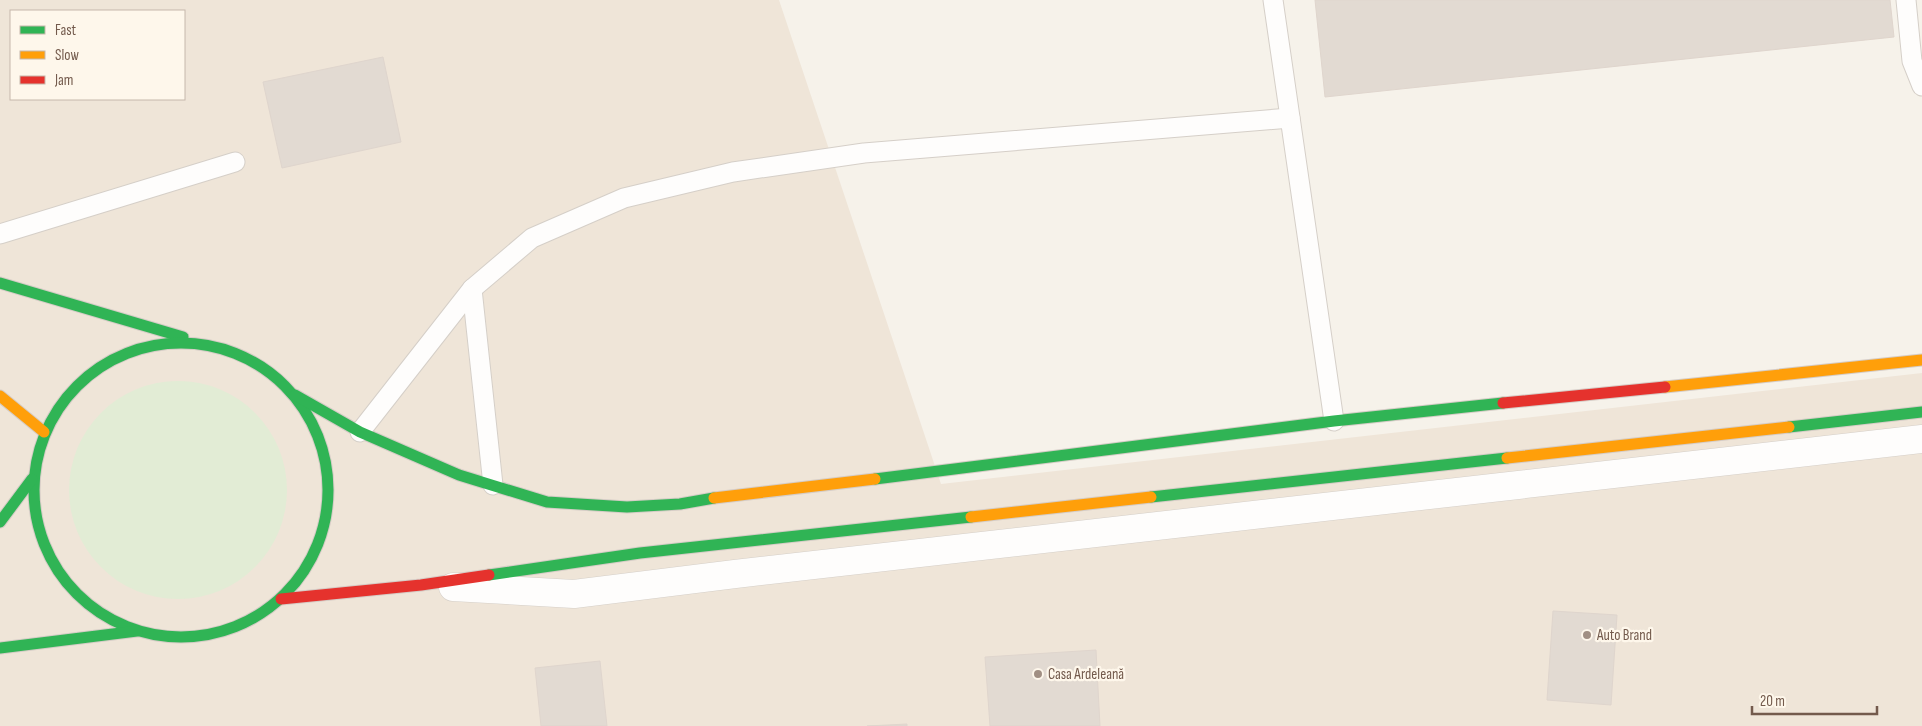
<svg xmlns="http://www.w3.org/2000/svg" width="1922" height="726" viewBox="0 0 1922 726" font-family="'Sofia Sans Condensed',sans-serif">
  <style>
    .residential { fill: #efe5d8; fill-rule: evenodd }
    .green { fill: #e2ecd5 }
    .building { fill: #e2dad2; stroke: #dfd5cd }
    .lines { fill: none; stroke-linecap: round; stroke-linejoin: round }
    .lane-casing { stroke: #d5cfc8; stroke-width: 21 }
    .street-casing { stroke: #d5cfc8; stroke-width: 29 }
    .fast-casing { stroke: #d5ccc6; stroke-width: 13 }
    .slow-casing { stroke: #d5ccc6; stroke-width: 13 }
    .jam-casing { stroke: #d5ccc6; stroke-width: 13 }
    .lane { stroke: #fefdfc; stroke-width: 19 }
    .street { stroke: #fefdfc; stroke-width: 28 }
    .fast { stroke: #30b455; stroke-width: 11 }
    .slow { stroke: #ff9f0a; stroke-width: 11 }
    .jam { stroke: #e5322d; stroke-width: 11 }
    .poi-dot { fill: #a18f83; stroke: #fef7eb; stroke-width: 2 }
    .labels { text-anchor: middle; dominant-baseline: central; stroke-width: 4.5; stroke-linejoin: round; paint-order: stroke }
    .poi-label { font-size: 15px; fill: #735a4c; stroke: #fef7eb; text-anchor: start }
  </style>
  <rect width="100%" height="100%" fill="#f6f2ea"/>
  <path class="residential" d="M0,0h779l162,484 981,-111v353h-1922zM11,11h173v88h-173z"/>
  <circle class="green" cx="178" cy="490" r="109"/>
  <g class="building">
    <polygon points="1315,0 1890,0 1894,37 1325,97"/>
    <polygon points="383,57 401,142 282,168 263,82"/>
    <polygon points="1553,611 1617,615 1611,705 1547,700"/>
    <polygon points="1096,650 1100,726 990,726 985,657"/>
    <polygon points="600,661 607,726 541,726 535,668"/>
    <polygon points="907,724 907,726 867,726"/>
  </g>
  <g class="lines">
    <g class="lane-casing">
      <g id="lane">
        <polyline points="1273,0 1334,421"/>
        <polyline points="1906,0 1912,61 1922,86"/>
        <polyline points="0,234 235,162"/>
        <polyline points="472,289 493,485"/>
        <polyline points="360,432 472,289 532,238 624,198 733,172 864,153 1290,118"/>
      </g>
    </g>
    <g class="street-casing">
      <polyline id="street" points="453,587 574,594 735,574 1922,439"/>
    </g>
    <g class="fast-casing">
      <g id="fast">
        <polyline points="0,283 183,337"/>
        <circle cx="181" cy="490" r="147"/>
        <polyline points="295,395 360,432 459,475 547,502 627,507 680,504 714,498"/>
        <polyline points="1789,427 1922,412"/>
        <polyline points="875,479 1334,421 1503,403"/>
        <polyline points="1151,497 1507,458"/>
        <polyline points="0,522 32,479"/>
        <polyline points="489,575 640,553 971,517"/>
        <polyline points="0,648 137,631"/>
      </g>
    </g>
    <g class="slow-casing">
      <g id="slow">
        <polyline points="1665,387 1922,360"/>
        <polyline points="0,396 44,432"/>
        <polyline points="1507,458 1789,427"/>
        <polyline points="714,498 875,479"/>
        <polyline points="971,517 1151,497"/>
      </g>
    </g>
    <g class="jam-casing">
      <g id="jam">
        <polyline points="1503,403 1665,387"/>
        <polyline points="281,599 421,585 489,575"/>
      </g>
    </g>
    <use href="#lane" class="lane"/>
    <use href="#street" class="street"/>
    <use href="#fast" class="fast"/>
    <use href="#slow" class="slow"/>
    <use href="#jam" class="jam"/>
  </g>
  <g class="poi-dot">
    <circle cx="1587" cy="635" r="5"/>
    <circle cx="1038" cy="674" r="5"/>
  </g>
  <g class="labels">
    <g class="poi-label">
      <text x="1597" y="635">Auto Brand</text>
      <text x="1048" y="674">Casa Ardeleană</text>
    </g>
  </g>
  <rect x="10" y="10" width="175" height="90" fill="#fef7eb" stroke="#c6b8ab"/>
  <rect x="20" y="26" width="25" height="8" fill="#30b455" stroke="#c6b8ab"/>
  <text x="55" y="35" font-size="15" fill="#735a4c">Fast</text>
  <rect x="20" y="51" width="25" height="8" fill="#ff9f0a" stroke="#c6b8ab"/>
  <text x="55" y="60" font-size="15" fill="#735a4c">Slow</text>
  <rect x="20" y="76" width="25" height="8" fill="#e5322d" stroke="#c6b8ab"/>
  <text x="55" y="85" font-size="15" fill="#735a4c">Jam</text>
  <path d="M1752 706v8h125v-8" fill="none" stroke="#735a4c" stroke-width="2.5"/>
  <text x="1760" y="706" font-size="15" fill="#735a4c" stroke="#fef7eb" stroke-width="4" paint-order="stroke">20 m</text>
</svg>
